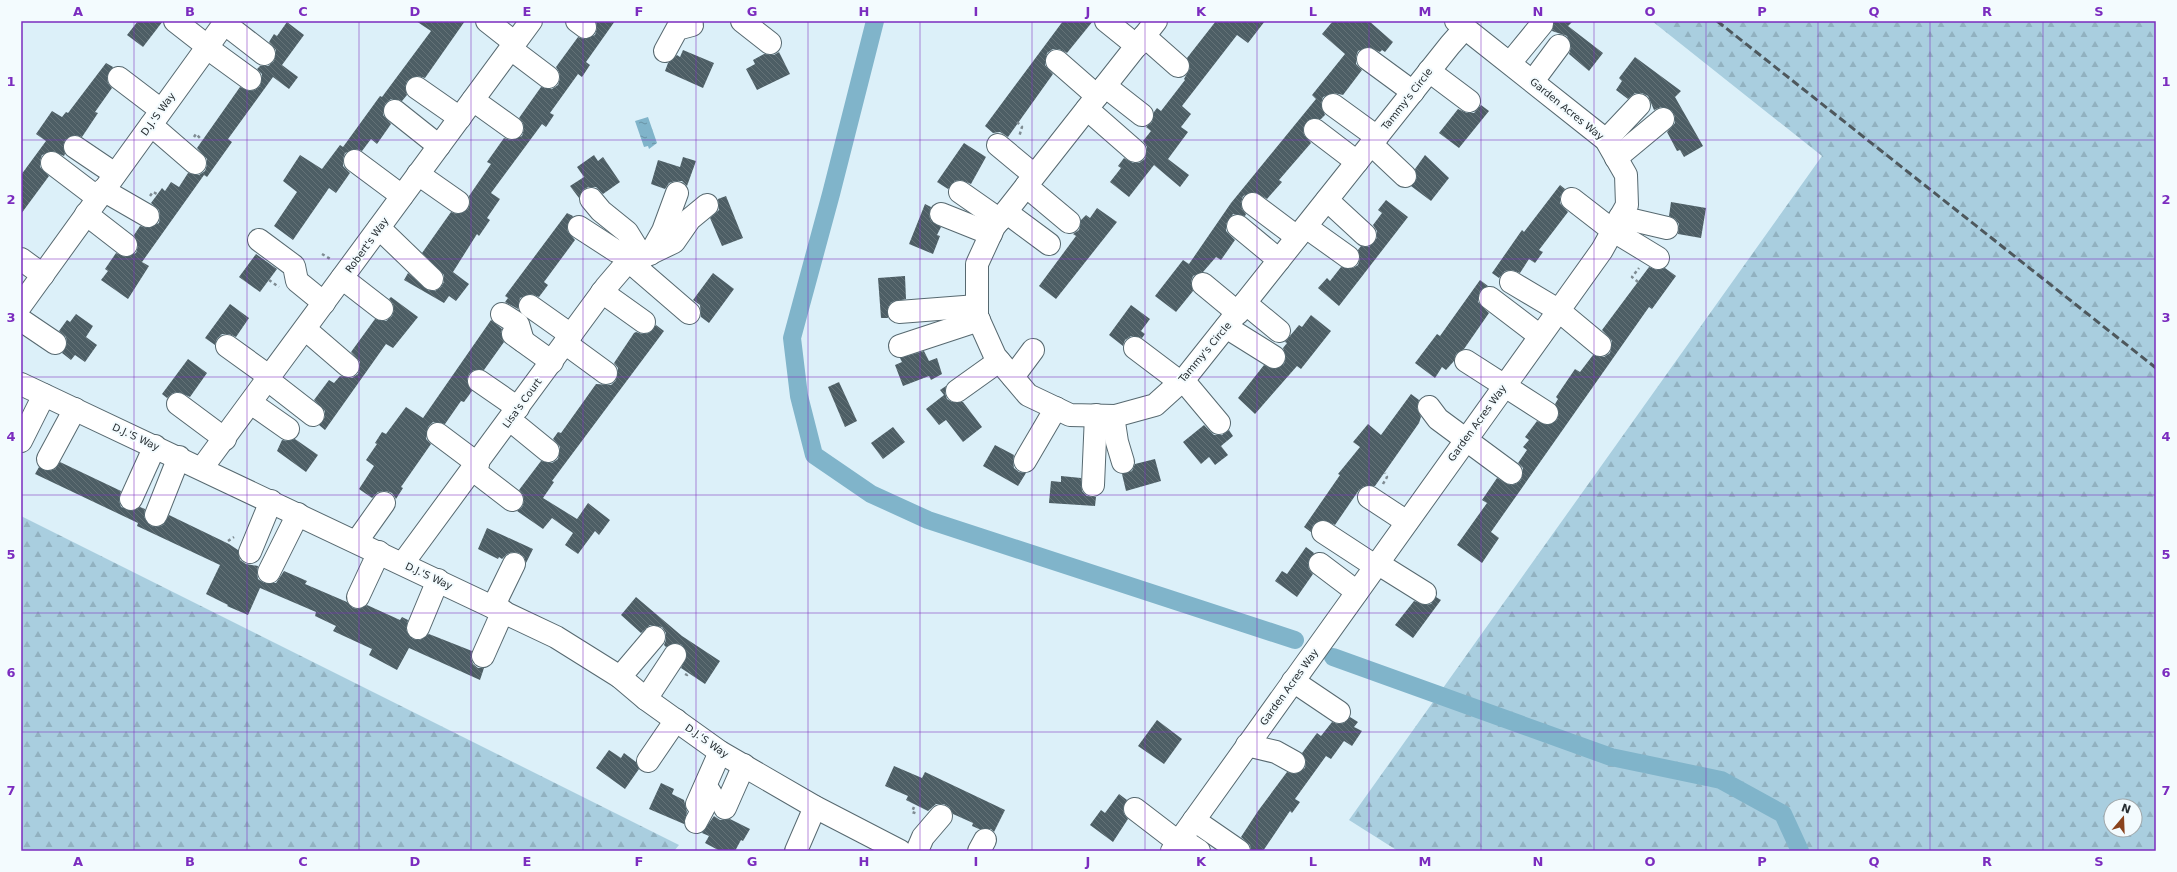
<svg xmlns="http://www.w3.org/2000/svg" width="2177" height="872" viewBox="0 0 2177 872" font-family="'DejaVu Sans',sans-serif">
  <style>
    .forest { fill: url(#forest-firs); fill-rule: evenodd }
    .water { fill: url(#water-ripples) }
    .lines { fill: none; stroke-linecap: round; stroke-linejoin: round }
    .canal { stroke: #80b4ca; stroke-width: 18 }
    .building { fill: url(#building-back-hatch) }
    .minor-casing { stroke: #576970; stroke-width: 24 }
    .path { stroke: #7e8b92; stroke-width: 2.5; stroke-dasharray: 3 3; stroke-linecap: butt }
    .minor { stroke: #fff; stroke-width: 22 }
    .rail { stroke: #4e585d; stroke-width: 3; stroke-dasharray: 8 4; stroke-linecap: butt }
    .grid { fill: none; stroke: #7b2cbf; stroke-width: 1; stroke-opacity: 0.55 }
    .labels { text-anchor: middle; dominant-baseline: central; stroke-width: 4; stroke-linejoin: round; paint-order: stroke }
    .street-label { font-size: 10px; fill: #262d31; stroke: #f3fbfe }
    .neatline { fill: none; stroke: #7b2cbf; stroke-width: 1.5 }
    .grid-label { font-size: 13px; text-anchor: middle; font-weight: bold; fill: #7b2cbf }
  </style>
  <defs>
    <pattern id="forest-firs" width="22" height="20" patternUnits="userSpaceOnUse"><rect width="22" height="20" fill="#a9cedf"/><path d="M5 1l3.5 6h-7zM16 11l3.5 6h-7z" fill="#91b1c0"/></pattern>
    <pattern id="water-ripples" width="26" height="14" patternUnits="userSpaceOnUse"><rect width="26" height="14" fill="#80b4ca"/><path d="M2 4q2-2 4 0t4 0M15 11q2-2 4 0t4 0" fill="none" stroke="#6993a5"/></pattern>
    <pattern id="building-back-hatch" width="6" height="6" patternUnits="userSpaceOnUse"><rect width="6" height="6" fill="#4d5e65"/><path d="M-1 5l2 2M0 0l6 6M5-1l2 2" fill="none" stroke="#647277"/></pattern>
  </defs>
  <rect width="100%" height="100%" fill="#dcf0f9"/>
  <g class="forest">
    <path d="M1652,21h504v830h-758l-49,-31 473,-664zM2111,806h24v24h-24z"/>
    <polygon points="21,516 679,845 674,851 21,851"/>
  </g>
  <polygon class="water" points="648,117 657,143 649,149 648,146 644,147 635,121"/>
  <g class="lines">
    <g class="canal">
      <polyline points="875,21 831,194 792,338 799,396 814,455 871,494 928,520 1295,640"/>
      <polyline points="1333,657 1611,757 1721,780 1783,814 1800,851"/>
    </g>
  </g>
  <g class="building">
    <polygon points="138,21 163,21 143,47 127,35"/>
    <polygon points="416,21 465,21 425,78 418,76 407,81 405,87 407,95 402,101 391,99 385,104 383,115 391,124 377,144 371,139 362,151 356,149 345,153 343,159 343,166 350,173 336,193 329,188 293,240 274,226 297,192 283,181 300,155 322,169 340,145 343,147 380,96 382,97 431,31"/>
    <polygon points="596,21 615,21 586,62 590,65 582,77 578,74 550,113 554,115 546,127 542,124 491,193 500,199 487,218 490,220 479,236 477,234 453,272 469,284 456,301 449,296 444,303 404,280 408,273 429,291 435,291 441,287 444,282 444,275 422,253 451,212 457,214 468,209 470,203 469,196 491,164 487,162 504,138 511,140 522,136 524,129 523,123 519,118 541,87 552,89 558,85 560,78 559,72 556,67 578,37 584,39 595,35 597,28"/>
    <polygon points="1063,21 1093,21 1067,53 1059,49 1053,49 1047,53 1045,65 1053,74 1008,137 1000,132 993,133 985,126"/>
    <polygon points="1216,21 1265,21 1248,43 1237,35 1182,106 1191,114 1181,127 1188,132 1168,159 1189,175 1180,187 1154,165 1129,197 1110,182 1121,168 1118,166 1124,158 1133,163 1139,163 1145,159 1147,147 1143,141 1151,131 1146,127 1152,122 1154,112 1157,108 1161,111 1185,80 1184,79 1190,68 1187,58"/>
    <polygon points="1333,21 1369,21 1393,42 1385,52 1382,50 1380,52 1369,47 1358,51 1356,57 1356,64 1362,70 1343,95 1334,93 1323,97 1321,104 1325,115 1321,119 1310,119 1303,128 1304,135 1311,143 1279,180 1282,182 1267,199 1254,192 1243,196 1241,203 1242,209 1246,214 1245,216 1233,214 1226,224 1226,231 1235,240 1221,260 1216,257 1203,272 1193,276 1191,282 1193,291 1176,312 1155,296 1183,260 1189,264 1231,203 1316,99 1312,95 1345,54 1322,34"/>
    <polygon points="1554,21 1573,21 1568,26 1603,53 1589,71 1569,54 1571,47 1567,36 1552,31"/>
    <polygon points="287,22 304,35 282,65 298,77 289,89 273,77 228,139 232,142 207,177 204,175 142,262 149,266 128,299 101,280 108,271 105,269 116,253 125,257 136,253 138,246 134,235 140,226 148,228 159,223 160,216 159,210 151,203 162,188 165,191 171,182 179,187 188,173 199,175 205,171 207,165 207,159 197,148 240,87 249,91 255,90 260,86 262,74 257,69 260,66 268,66 274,61 276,50 269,42 274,34 277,36"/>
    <polygon points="683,50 714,63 703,88 665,71 668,63 677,55 680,57"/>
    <polygon points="779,52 790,74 757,90 746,69 755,64 753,60 764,54 774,55"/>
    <polygon points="1635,57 1681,91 1675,97 1703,146 1684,157 1680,150 1677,151 1667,132 1675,123 1675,117 1672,111 1661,107 1654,110 1648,96 1642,93 1635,93 1628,99 1616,90 1622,81 1619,78"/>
    <polygon points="106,63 113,67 107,77 108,83 112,88 95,112 98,113 82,137 75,135 65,140 63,146 65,154 64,156 53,151 42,155 40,161 40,167 49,176 21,214 21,175 46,141 36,134 52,111 62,117 66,112 68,113"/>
    <polygon points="1481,105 1489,111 1459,148 1439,133 1458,109 1467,113 1474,113"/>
    <polygon points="964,143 986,157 971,184 961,180 955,181 948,189 937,182"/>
    <polygon points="594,155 598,161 603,157 620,182 603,194 596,187 588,187 583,190 579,198 570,186 584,177 577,167"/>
    <polygon points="1425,155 1449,178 1431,201 1411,186 1417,178 1415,169"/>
    <polygon points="683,157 696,161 687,186 682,181 675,181 669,183 665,189 651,184 658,160 680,167"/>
    <polygon points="1560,185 1565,189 1560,197 1560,203 1568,212 1539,250 1543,252 1535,263 1529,259 1520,273 1512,270 1505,271 1499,278 1492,273 1522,230 1524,232"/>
    <polygon points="726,196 743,238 722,246 710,218 719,210 718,199"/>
    <polygon points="1386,200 1408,217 1339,306 1318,288 1327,278 1330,281 1341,267 1353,268 1358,265 1360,258 1358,250 1361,246 1369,247 1377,238 1377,231 1373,225 1382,213 1378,210"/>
    <polygon points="1671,202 1706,208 1701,238 1678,234 1679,224 1675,219 1669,216"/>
    <polygon points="925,204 931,207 929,215 931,221 941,227 937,235 940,236 933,254 909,244"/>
    <polygon points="1097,208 1117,222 1056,299 1039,286 1076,236 1073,234 1079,230 1081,220 1086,215 1090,218"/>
    <polygon points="567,213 573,216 567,226 568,232 575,240 544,282 548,285 539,297 531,294 520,298 518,309 505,302 508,298 505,296"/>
    <polygon points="256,254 277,269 260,292 239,277"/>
    <polygon points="1649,267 1657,270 1665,268 1676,276 1652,309 1649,307 1491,532 1499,538 1482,563 1457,545 1487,503 1482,500 1497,478 1510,485 1516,484 1521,480 1523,468 1518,463 1527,450 1523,447 1529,440 1525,437 1537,421 1547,425 1557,420 1559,413 1555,404 1558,399 1556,397 1575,369 1580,372 1593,355 1604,357 1610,353 1612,341 1602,330"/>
    <polygon points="713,273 734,289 709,323 701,317 700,305 693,300"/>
    <polygon points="905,276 906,299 892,302 888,307 888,318 881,318 878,278"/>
    <polygon points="1480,280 1488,286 1480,291 1478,302 1489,313 1464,349 1456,354 1454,361 1446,370 1442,367 1435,378 1415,363 1437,334 1440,336"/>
    <polygon points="391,297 418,317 393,348 386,344 325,430 319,425 325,417 325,411 314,400 329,380 334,383 340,376 352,378 358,374 360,362 351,352 375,319 386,321 392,316 394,310 393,304 389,299"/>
    <polygon points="230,304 249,318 236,337 229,334 222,334 217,339 215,345 205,338"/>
    <polygon points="1131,305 1150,319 1141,331 1145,334 1142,338 1131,336 1125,340 1123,346 1109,335"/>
    <polygon points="76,314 93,326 86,337 97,345 85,362 75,355 71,360 62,353 67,344 66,337 59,331 67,320 70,322"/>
    <polygon points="1311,315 1331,331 1301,369 1297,366 1255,414 1238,398 1264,365 1274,369 1284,364 1286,357 1283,348 1287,343 1285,342 1299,325 1302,327"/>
    <polygon points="491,320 502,329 501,333 504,342 484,370 474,370 469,374 467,380 472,391 464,402 461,401 445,424 433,422 428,427 426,439 431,444 401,487 403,488 396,499 392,493 386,491 378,492 372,498 359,489 374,466 366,460 377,444 375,443 382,432 386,434 406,407 423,418"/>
    <polygon points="656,325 664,331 552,481 554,482 543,498 577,519 588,503 610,520 599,535 595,531 578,554 565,545 573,533 552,518 543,529 517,511 522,507 524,501 523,495 519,490 541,461 552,463 558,459 560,447 553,439 558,432 561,433 596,384 611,385 616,380 618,368 614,363 634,333 636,332 642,334 649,333"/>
    <polygon points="924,351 929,361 937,358 942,374 931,380 929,376 903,386 895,365 902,362 900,358"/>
    <polygon points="188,359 207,373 190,397 179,392 173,393 167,398 162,394"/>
    <polygon points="839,382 857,421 845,427 828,387"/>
    <polygon points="946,386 945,393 947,399 952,402 963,402 982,427 963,442 946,420 939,425 926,409 944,395 940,390"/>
    <polygon points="1411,394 1419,400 1417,408 1421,417 1419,423 1375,486 1364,486 1359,490 1335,525 1323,520 1313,525 1311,532 1304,527 1340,475 1338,474 1360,447 1353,442 1368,424 1381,435"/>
    <polygon points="1204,425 1214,435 1222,435 1229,430 1233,436 1221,446 1228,455 1215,465 1209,457 1201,464 1183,442"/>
    <polygon points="893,427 905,442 883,459 871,443"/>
    <polygon points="295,439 318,455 306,472 277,451 282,440 287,441"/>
    <polygon points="995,445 1014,455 1013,461 1014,468 1019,472 1026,473 1018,486 983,466"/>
    <polygon points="1155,459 1161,481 1126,491 1122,474 1132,471 1135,464"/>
    <polygon points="60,462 121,491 119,500 121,507 132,511 140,507 145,509 144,517 151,526 157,527 163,525 169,515 229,544 238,550 240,560 246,564 258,566 257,572 258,579 264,583 276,583 284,571 307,581 305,584 347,602 353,608 359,609 367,605 400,620 402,617 408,620 406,630 413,639 420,640 429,634 472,651 471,658 473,664 478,668 484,668 480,680 409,648 397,670 369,655 372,649 333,631 336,626 315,616 316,612 260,588 248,615 227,606 228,605 206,594 220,565 137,526 138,523 35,474 39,467 49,471 55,469"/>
    <polygon points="1061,476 1081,478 1082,491 1087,496 1096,497 1095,506 1049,503 1051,481 1061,482"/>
    <polygon points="487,528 533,549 526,563 524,557 519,553 513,552 507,554 502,559 499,557 498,559 478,549"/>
    <polygon points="1306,547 1314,553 1308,563 1309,569 1313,574 1297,597 1275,581 1282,571 1287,574"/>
    <polygon points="636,597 682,636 720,661 705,684 681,668 687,655 682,645 675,643 666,647 664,645 666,640 666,633 662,627 650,625 641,633 621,615"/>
    <polygon points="1436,597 1441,600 1413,638 1395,625 1414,601 1425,605 1431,604"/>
    <polygon points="1350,717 1358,722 1354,727 1362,731 1352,746 1344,741 1331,759 1326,756 1295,799 1300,802 1292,813 1290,811 1263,851 1251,851 1250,845 1241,837 1258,811 1287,772 1295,774 1305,768 1306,761 1302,753 1317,733 1321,736 1332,722 1338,724 1344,723"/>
    <polygon points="1157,720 1182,739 1164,764 1138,746"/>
    <polygon points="609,750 621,758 624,753 636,762 639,769 625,789 596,768"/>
    <polygon points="894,766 922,778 925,772 1005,810 994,832 991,829 979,829 972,826 973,823 953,814 949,807 944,804 936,804 928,811 906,800 908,796 885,786"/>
    <polygon points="661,783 674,789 672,794 684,800 687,812 684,824 649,809"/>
    <polygon points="1119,794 1127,800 1123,808 1124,814 1128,819 1113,842 1090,825 1101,810 1105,813"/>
    <polygon points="714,816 720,820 730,819 750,829 743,841 741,840 735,851 720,851 705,843 709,836 702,833"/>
  </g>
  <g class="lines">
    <g class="minor-casing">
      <g id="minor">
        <polyline points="175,21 207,46"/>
        <polyline points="487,21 515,43"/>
        <polyline points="577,21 585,27"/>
        <polyline points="742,21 770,43"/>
        <polyline points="1106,21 1137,46"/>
        <polyline points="1156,21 994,227 977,264 977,316 995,356 1028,395 1070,415 1115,416 1155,405 1186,377 1450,45 1465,28"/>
        <polyline points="224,23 264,54"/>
        <polyline points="1144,36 1178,66"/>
        <polyline points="206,47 250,79"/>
        <polyline points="511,49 548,77"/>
        <polyline points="665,51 677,29 692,25"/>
        <polyline points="1368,59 1413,92"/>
        <polyline points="1057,61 1097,96"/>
        <polyline points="1510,63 1542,24"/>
        <polyline points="1429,71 1469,101"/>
        <polyline points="119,78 161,110"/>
        <polyline points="1533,81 1559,46"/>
        <polyline points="1105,86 1142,115"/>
        <polyline points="417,88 460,118"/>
        <polyline points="473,100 512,128"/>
        <polyline points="1333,105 1377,137"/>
        <polyline points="1087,109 1135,151"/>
        <polyline points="395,111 439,146"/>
        <polyline points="151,125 195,163"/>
        <polyline points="1315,130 1357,162"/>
        <polyline points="1606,140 1639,105"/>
        <polyline points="1371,144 1405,176"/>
        <polyline points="998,145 1034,175"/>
        <polyline points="75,147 115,174"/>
        <polyline points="1616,158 1663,119"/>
        <polyline points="355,161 402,196"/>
        <polyline points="52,163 98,198"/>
        <polyline points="418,174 458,202"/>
        <polyline points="1026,186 1069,222"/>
        <polyline points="103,190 148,216"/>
        <polyline points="960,192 1000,220"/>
        <polyline points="591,199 601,211 627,232 643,258"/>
        <polyline points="1572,199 1612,230 1658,258"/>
        <polyline points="1327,200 1365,235"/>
        <polyline points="1253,204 1297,237"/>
        <polyline points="1006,212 1049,244"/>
        <polyline points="86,214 126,245"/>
        <polyline points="941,214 991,234"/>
        <polyline points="1620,217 1667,228"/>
        <polyline points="1238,226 1279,260"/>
        <polyline points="579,227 616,251 637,260"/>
        <polyline points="1306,227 1348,257"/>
        <polyline points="379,228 432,279"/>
        <polyline points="259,240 294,266 297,281 324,303"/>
        <polyline points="650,254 663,231 677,193"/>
        <polyline points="21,259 43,275"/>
        <polyline points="631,263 689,313"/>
        <polyline points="342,278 382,309"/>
        <polyline points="1511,282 1558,310 1600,345"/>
        <polyline points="1203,284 1238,313"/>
        <polyline points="602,292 644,322"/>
        <polyline points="1490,298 1540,336"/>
        <polyline points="1245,303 1279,331"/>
        <polyline points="21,305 226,21"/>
        <polyline points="530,306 571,335"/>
        <polyline points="899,312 977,306"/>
        <polyline points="502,314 518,324 523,341"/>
        <polyline points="21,320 55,343"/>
        <polyline points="1226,327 1274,357"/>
        <polyline points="305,329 348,366"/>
        <polyline points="513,334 552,362"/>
        <polyline points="565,343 606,373"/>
        <polyline points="227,346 270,377"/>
        <polyline points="900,346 979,320"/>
        <polyline points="1135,348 1180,382"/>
        <polyline points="1466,361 1547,413"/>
        <polyline points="1013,377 1033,350"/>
        <polyline points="268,380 313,415"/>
        <polyline points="1183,380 1219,423"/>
        <polyline points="479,381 518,408"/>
        <polyline points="21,384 556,637 620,677 646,699 720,752 815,807 900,851"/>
        <polyline points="957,391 999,361"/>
        <polyline points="251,403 288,429"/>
        <polyline points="178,404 225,439"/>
        <polyline points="1429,407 1438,419 1511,473"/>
        <polyline points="1113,416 1117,442 1123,462"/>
        <polyline points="510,420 548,451"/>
        <polyline points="438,434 478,464"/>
        <polyline points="21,441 44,395"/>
        <polyline points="48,459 75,409"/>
        <polyline points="1025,461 1056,408"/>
        <polyline points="202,468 531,21"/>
        <polyline points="473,470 512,500"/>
        <polyline points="1093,485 1096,415"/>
        <polyline points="1369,497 1407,522"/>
        <polyline points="131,499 155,446"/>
        <polyline points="156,515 179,457"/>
        <polyline points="1323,532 1375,566"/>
        <polyline points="357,541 384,503"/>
        <polyline points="250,552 271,501"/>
        <polyline points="403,563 606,287 624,266 674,242 690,219 707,205"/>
        <polyline points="1377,563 1425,593"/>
        <polyline points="1320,564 1357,592"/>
        <polyline points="269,572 298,514"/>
        <polyline points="358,597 379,552"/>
        <polyline points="493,607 514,564"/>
        <polyline points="418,628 438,580"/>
        <polyline points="483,656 503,611"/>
        <polyline points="620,677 654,637"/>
        <polyline points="1293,681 1339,712"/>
        <polyline points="646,699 675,655"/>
        <polyline points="1247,745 1276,752 1294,762"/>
        <polyline points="648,761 676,720"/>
        <polyline points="697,804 720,752"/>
        <polyline points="725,808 744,765"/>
        <polyline points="1135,809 1178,842"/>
        <polyline points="1194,820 1239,851"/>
        <polyline points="696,822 711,794 709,791"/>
        <polyline points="1181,839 1199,851"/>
        <polyline points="796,851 815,807"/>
        <polyline points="917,851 923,837 941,816"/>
        <polyline points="979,851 985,840"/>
        <polyline points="1172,851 1602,250 1627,205 1626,175 1606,140 1456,21"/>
      </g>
    </g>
    <g class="path">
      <polyline points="1017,122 1022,127 1019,137"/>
      <polyline points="194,137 196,134 202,140"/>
      <polyline points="150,196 153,192 157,194"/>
      <polyline points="322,254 332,260"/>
      <polyline points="269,280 279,287"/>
      <polyline points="1638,282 1632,277 1639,268"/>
      <polyline points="1383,484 1387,477 1385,473"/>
      <polyline points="228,541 234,537"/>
      <polyline points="685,674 687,675 690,672"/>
      <polyline points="914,807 912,812 918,814"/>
    </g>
    <use href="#minor" class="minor"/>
    <polyline class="rail" points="1717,21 2156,368"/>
  </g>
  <path class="grid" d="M134,21v830M247,21v830M359,21v830M471,21v830M583,21v830M696,21v830M808,21v830M920,21v830M1032,21v830M1145,21v830M1257,21v830M1369,21v830M1481,21v830M1594,21v830M1706,21v830M1818,21v830M1930,21v830M2043,21v830M21,140h2135M21,259h2135M21,377h2135M21,495h2135M21,613h2135M21,732h2135"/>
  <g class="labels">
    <g class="street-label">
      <text transform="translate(1407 99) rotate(-52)">Tammy's Circle</text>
      <text transform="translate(1567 109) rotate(39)">Garden Acres Way</text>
      <text transform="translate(158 114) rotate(-54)">D.J.'S Way</text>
      <text transform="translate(367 245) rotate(-54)">Robert's Way</text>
      <text transform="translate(1205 352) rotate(-50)">Tammy's Circle</text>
      <text transform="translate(522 403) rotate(-54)">Lisa's Court</text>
      <text transform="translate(1477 423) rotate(-54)">Garden Acres Way</text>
      <text transform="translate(136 437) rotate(25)">D.J.'S Way</text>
      <text transform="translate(429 576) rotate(25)">D.J.'S Way</text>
      <text transform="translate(1289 687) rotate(-54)">Garden Acres Way</text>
      <text transform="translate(707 741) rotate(35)">D.J.'S Way</text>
    </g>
  </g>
  <rect width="2177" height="872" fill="none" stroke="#f3fbfe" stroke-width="44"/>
  <g transform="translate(2123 818) rotate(19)"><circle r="19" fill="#f3fbfe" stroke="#a1a9ac"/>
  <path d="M0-3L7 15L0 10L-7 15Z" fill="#89431d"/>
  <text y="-6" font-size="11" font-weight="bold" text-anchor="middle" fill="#262d31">N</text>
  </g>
  <rect x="22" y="22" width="2133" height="828" class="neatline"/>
  <g class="grid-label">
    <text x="78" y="16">A</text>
    <text x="190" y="16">B</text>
    <text x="303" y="16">C</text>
    <text x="415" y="16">D</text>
    <text x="527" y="16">E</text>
    <text x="639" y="16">F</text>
    <text x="752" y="16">G</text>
    <text x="864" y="16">H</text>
    <text x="976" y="16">I</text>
    <text x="1088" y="16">J</text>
    <text x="1201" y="16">K</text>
    <text x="1313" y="16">L</text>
    <text x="1425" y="16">M</text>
    <text x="1538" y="16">N</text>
    <text x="1650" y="16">O</text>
    <text x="1762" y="16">P</text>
    <text x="1874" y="16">Q</text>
    <text x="1987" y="16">R</text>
    <text x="2099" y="16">S</text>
    <text x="11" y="86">1</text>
    <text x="2166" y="86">1</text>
    <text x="11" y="204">2</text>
    <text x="2166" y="204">2</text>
    <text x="11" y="322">3</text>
    <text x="2166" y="322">3</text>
    <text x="11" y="441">4</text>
    <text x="2166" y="441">4</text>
    <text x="11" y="559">5</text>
    <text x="2166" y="559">5</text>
    <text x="11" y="677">6</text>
    <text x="2166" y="677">6</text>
    <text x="11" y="795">7</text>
    <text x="2166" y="795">7</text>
    <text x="78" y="866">A</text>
    <text x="190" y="866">B</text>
    <text x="303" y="866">C</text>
    <text x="415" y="866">D</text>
    <text x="527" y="866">E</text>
    <text x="639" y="866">F</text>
    <text x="752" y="866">G</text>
    <text x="864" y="866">H</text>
    <text x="976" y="866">I</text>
    <text x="1088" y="866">J</text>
    <text x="1201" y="866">K</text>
    <text x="1313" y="866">L</text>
    <text x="1425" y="866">M</text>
    <text x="1538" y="866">N</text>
    <text x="1650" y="866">O</text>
    <text x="1762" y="866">P</text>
    <text x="1874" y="866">Q</text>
    <text x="1987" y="866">R</text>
    <text x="2099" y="866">S</text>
  </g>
</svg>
